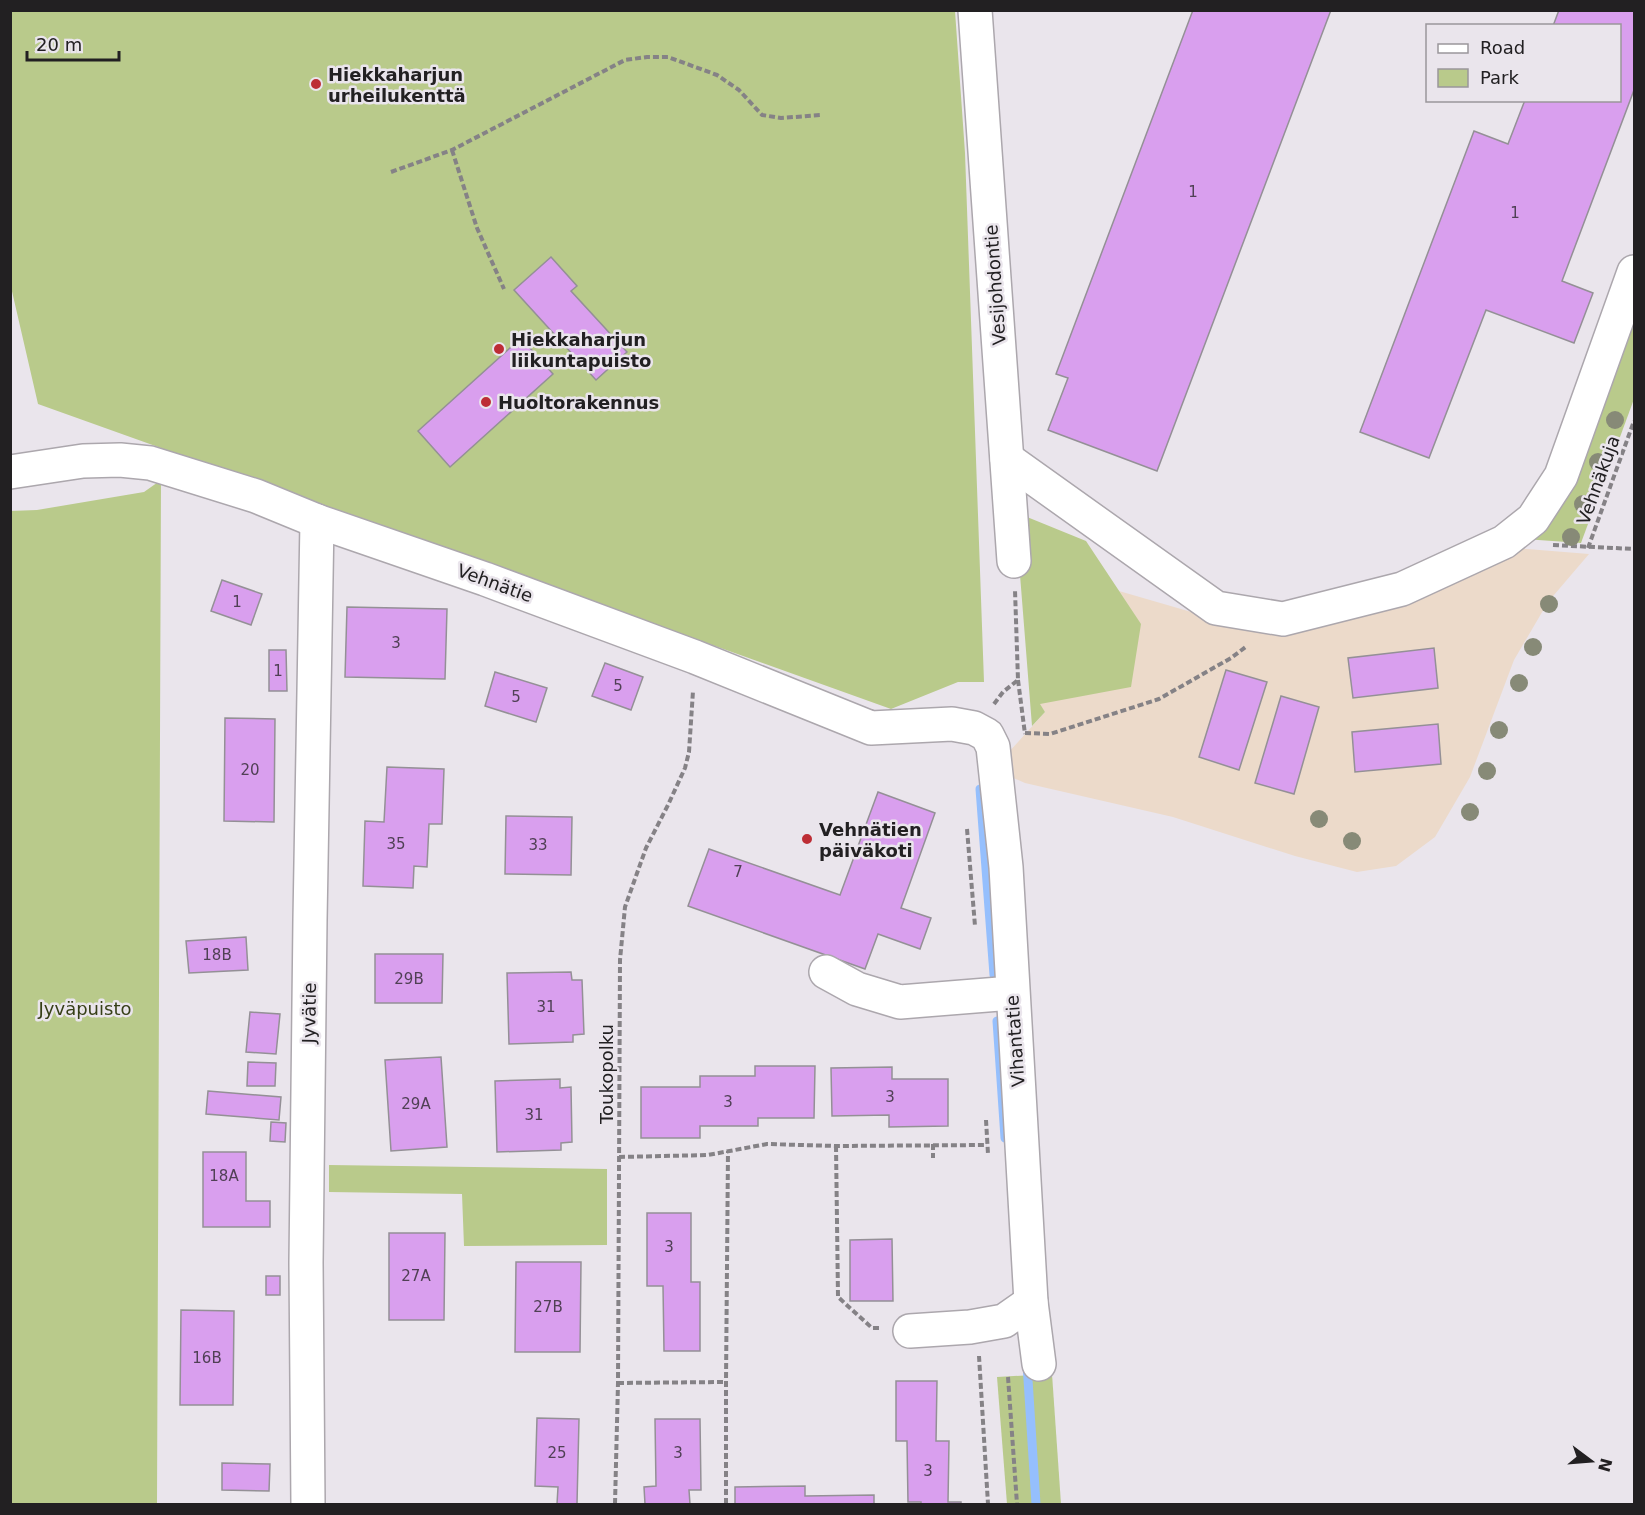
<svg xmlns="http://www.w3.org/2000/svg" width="1645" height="1515" viewBox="0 0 1645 1515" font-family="'DejaVu Sans',sans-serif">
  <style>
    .industrial { fill: #ecdaca }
    .green { fill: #b9ca8b }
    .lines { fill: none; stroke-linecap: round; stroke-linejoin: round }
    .stream { stroke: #95bffd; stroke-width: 9 }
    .building { fill: #d99fee; stroke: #949096; stroke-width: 1.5 }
    .minor-casing { stroke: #aca7ad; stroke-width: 36 }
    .path { stroke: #858286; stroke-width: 4; stroke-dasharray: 6 3; stroke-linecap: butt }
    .minor { stroke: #fff; stroke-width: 33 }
    .tree { fill: #878a77 }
    .poi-dot { fill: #bd2d35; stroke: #eae5ec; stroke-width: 2 }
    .labels { text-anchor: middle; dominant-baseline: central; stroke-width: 5; stroke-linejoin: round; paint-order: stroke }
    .number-label { font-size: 15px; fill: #504055 }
    .poi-label { font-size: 18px; font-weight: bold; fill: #222022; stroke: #eae5ec; text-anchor: start }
    .street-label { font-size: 18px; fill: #222022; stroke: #eae5ec }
    .park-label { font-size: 18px; fill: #363f17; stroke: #eae5ec }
  </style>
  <rect width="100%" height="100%" fill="#eae5ec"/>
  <polygon class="industrial" points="1516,548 1589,554 1548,602 1514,660 1470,777 1435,837 1396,866 1357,872 1295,856 1173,817 1025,783 1009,776 1008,753 1045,712 1039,704 1141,625 1119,591 1212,618 1282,629"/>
  <g class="green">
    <polygon points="11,11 955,11 965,153 984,682 958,682 891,709 38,404 11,287"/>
    <polygon points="1634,303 1634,399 1581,543 1524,539"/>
    <polygon points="161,480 157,1504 11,1504 10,511 37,510 144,492"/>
    <polygon points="1015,512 1086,541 1141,624 1131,687 1040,704 1045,712 1032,726"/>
    <polygon points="329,1165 607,1169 607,1245 464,1246 462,1194 329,1192"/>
    <polygon points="1052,1374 1061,1504 1007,1504 997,1377"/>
  </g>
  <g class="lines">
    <g class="stream">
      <polyline points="980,789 994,975"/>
      <polyline points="997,1021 1005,1138"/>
      <polyline points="1027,1364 1036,1504"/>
    </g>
  </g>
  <g class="building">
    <polygon points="1193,10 1331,10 1157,471 1048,430 1068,378 1056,374"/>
    <polygon points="1559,10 1634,10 1634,90 1562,281 1593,293 1574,343 1486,310 1429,458 1360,432 1474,131 1508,144 1525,100 1620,100 1620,26 1553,26"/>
    <polygon points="551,257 577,286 571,291 627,352 596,380 514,290"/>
    <polygon points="521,338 553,374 450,467 418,431"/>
    <polygon points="222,580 262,594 251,625 211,611"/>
    <polygon points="347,607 447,609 445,679 345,677"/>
    <polygon points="1434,648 1438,688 1353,698 1348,658"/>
    <polygon points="269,650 286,650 287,691 269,691"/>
    <polygon points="605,663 643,677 631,710 592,696"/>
    <polygon points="1226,670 1267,682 1239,770 1199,757"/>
    <polygon points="495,672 547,688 536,722 485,706"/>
    <polygon points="1281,696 1319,707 1294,794 1255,783"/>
    <polygon points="225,718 275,719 274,822 224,821"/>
    <polygon points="1438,724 1441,764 1355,772 1352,732"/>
    <polygon points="387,767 444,769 442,824 429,824 427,867 414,866 413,888 363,886 365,821 384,822"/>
    <polygon points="878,792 935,813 901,908 931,918 920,949 878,934 865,969 688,906 709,849 840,895"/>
    <polygon points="506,816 572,817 571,875 505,874"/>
    <polygon points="246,937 248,970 189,973 186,941"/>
    <polygon points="375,954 443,954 442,1003 375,1003"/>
    <polygon points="571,972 572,980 582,980 584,1034 573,1035 573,1042 509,1044 507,973"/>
    <polygon points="250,1012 280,1014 276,1054 246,1052"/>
    <polygon points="441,1057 447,1147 391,1151 385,1060"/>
    <polygon points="248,1062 276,1063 275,1086 247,1086"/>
    <polygon points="755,1066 815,1066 814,1118 758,1118 758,1126 700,1126 700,1138 641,1138 641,1087 700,1087 700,1076 755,1076"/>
    <polygon points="892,1067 892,1079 948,1079 948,1126 889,1127 889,1115 832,1116 831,1068"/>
    <polygon points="560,1079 560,1088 571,1087 572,1142 561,1143 561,1150 497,1152 495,1081"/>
    <polygon points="208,1091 281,1097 279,1120 206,1114"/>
    <polygon points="271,1122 286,1123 285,1142 270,1141"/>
    <polygon points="203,1152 246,1152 246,1201 270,1201 270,1227 203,1227"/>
    <polygon points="647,1213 691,1213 691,1282 700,1282 700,1351 664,1351 663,1286 647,1286"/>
    <polygon points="389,1233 445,1233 444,1320 389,1320"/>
    <polygon points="892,1239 893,1301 850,1301 850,1240"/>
    <polygon points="516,1262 581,1262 580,1352 515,1352"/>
    <rect x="266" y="1276" width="14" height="19"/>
    <polygon points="181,1310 234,1311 233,1405 180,1405"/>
    <polygon points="896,1381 937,1381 936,1441 949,1441 948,1502 961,1502 961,1504 921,1504 921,1502 908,1502 907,1441 896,1441"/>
    <polygon points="537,1418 579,1419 577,1504 557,1504 558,1487 535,1486"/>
    <polygon points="655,1419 700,1419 701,1490 689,1490 690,1504 645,1504 644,1487 656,1486"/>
    <polygon points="222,1463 270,1464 269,1491 222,1490"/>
    <polygon points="805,1486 805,1496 874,1495 874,1504 735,1504 735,1487"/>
  </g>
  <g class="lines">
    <g class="minor-casing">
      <g id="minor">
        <polyline points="975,10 1014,561"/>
        <polyline points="1007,459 1216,608 1283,619 1402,589 1504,542 1533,519 1561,476 1634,272"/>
        <polyline points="10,472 83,461 120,460 150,463 256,496 317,521 485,579 695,657 871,728 952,724 974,728 987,735 993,747 1006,867 1031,1302 1039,1364"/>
        <polyline points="826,972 857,989 900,1002 1012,993"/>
        <polyline points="910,1331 970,1327 1004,1321 1031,1302"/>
        <polyline points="308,1504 306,1263 310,920 317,521"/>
      </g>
    </g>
    <g class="path">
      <polyline points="452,150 477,228 504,289"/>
      <polyline points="391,172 452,150 625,60 647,57 668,57 717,75 739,90 762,115 781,118 821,115"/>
      <polyline points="1553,545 1634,549"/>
      <polyline points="1588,548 1634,421"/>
      <polyline points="1018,680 1025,734"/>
      <polyline points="994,704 1003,692 1018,680 1015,590"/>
      <polyline points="1025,733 1050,734 1159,699 1231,658 1247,646"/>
      <polyline points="967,829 975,926"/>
      <polyline points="986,1120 988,1154"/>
      <polyline points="933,1144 933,1158"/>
      <polyline points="836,1146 838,1297 872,1328 879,1328"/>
      <polyline points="619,1157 708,1155 767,1144 836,1146 987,1145"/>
      <polyline points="979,1356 988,1504"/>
      <polyline points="1008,1377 1017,1504"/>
      <polyline points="618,1383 726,1382"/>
      <polyline points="615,1504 618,1383 620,960 625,907 646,848 668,805 685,768 689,752 693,691"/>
      <polyline points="726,1504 726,1382 728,1151"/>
    </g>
    <use href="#minor" class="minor"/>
  </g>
  <g class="tree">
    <circle cx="1615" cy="420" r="9"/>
    <circle cx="1598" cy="462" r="9"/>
    <circle cx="1583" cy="504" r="9"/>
    <circle cx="1571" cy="537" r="9"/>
    <circle cx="1549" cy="604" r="9"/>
    <circle cx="1533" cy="647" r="9"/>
    <circle cx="1519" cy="683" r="9"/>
    <circle cx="1499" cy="730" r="9"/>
    <circle cx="1487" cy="771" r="9"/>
    <circle cx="1470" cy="812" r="9"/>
    <circle cx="1319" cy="819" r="9"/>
    <circle cx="1352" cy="841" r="9"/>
  </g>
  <g class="poi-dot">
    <circle cx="316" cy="84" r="6"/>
    <circle cx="499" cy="349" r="6"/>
    <circle cx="486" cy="402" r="6"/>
    <circle cx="807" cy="839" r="6"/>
  </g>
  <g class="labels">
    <g class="number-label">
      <text x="1193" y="192">1</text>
      <text x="1515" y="213">1</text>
      <text x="237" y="602">1</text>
      <text x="396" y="643">3</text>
      <text x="278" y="671">1</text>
      <text x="618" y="686">5</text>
      <text x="516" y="697">5</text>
      <text x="250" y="770">20</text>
      <text x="396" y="844">35</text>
      <text x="538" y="845">33</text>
      <text x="738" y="872">7</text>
      <text x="217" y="955">18B</text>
      <text x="409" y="979">29B</text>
      <text x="546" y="1007">31</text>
      <text x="890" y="1097">3</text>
      <text x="728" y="1102">3</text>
      <text x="416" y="1104">29A</text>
      <text x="534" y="1115">31</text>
      <text x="224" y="1176">18A</text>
      <text x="669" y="1247">3</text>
      <text x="416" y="1276">27A</text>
      <text x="548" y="1307">27B</text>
      <text x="207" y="1358">16B</text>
      <text x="557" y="1453">25</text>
      <text x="678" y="1453">3</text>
      <text x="928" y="1471">3</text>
    </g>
    <g class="poi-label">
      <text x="328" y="74">Hiekkaharjun<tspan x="328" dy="21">urheilukenttä</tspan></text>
      <text x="511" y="339">Hiekkaharjun<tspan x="511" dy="21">liikuntapuisto</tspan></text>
      <text x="498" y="402">Huoltorakennus</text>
      <text x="819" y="829">Vehnätien<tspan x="819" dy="21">päiväkoti</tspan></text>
    </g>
    <g class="street-label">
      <text transform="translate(995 285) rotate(-94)">Vesijohdontie</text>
      <text transform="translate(1598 480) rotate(-70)">Vehnäkuja</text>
      <text transform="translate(495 583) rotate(20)">Vehnätie</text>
      <text transform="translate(309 1013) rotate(-89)">Jyvätie</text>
      <text transform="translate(1015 1041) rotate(-94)">Vihantatie</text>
      <text transform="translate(606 1074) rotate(-90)">Toukopolku</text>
    </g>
    <g class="park-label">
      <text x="85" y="1008">Jyväpuisto</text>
    </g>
  </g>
  <rect width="1645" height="1515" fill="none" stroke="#222022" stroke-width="24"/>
  <rect x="1426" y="24" width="195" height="78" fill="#eae5ec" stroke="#9a969b" stroke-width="1.5"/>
  <rect x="1438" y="44" width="30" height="9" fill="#ffffff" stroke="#9a969b" stroke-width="1.5"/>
  <text x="1480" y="54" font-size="18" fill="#222022">Road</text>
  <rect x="1438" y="69" width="30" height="18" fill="#b9ca8b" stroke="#9a969b" stroke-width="1.5"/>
  <text x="1480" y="84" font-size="18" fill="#222022">Park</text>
  <g transform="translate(1591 1461) rotate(106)" stroke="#eae5ec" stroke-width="4.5" paint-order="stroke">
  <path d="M0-4.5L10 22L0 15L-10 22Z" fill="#222022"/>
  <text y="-9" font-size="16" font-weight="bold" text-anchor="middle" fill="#222022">N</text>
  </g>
  <path d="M27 51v9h92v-9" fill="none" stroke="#222022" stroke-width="3"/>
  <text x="36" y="51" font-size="18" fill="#222022" stroke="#eae5ec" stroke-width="4.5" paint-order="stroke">20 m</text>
</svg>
